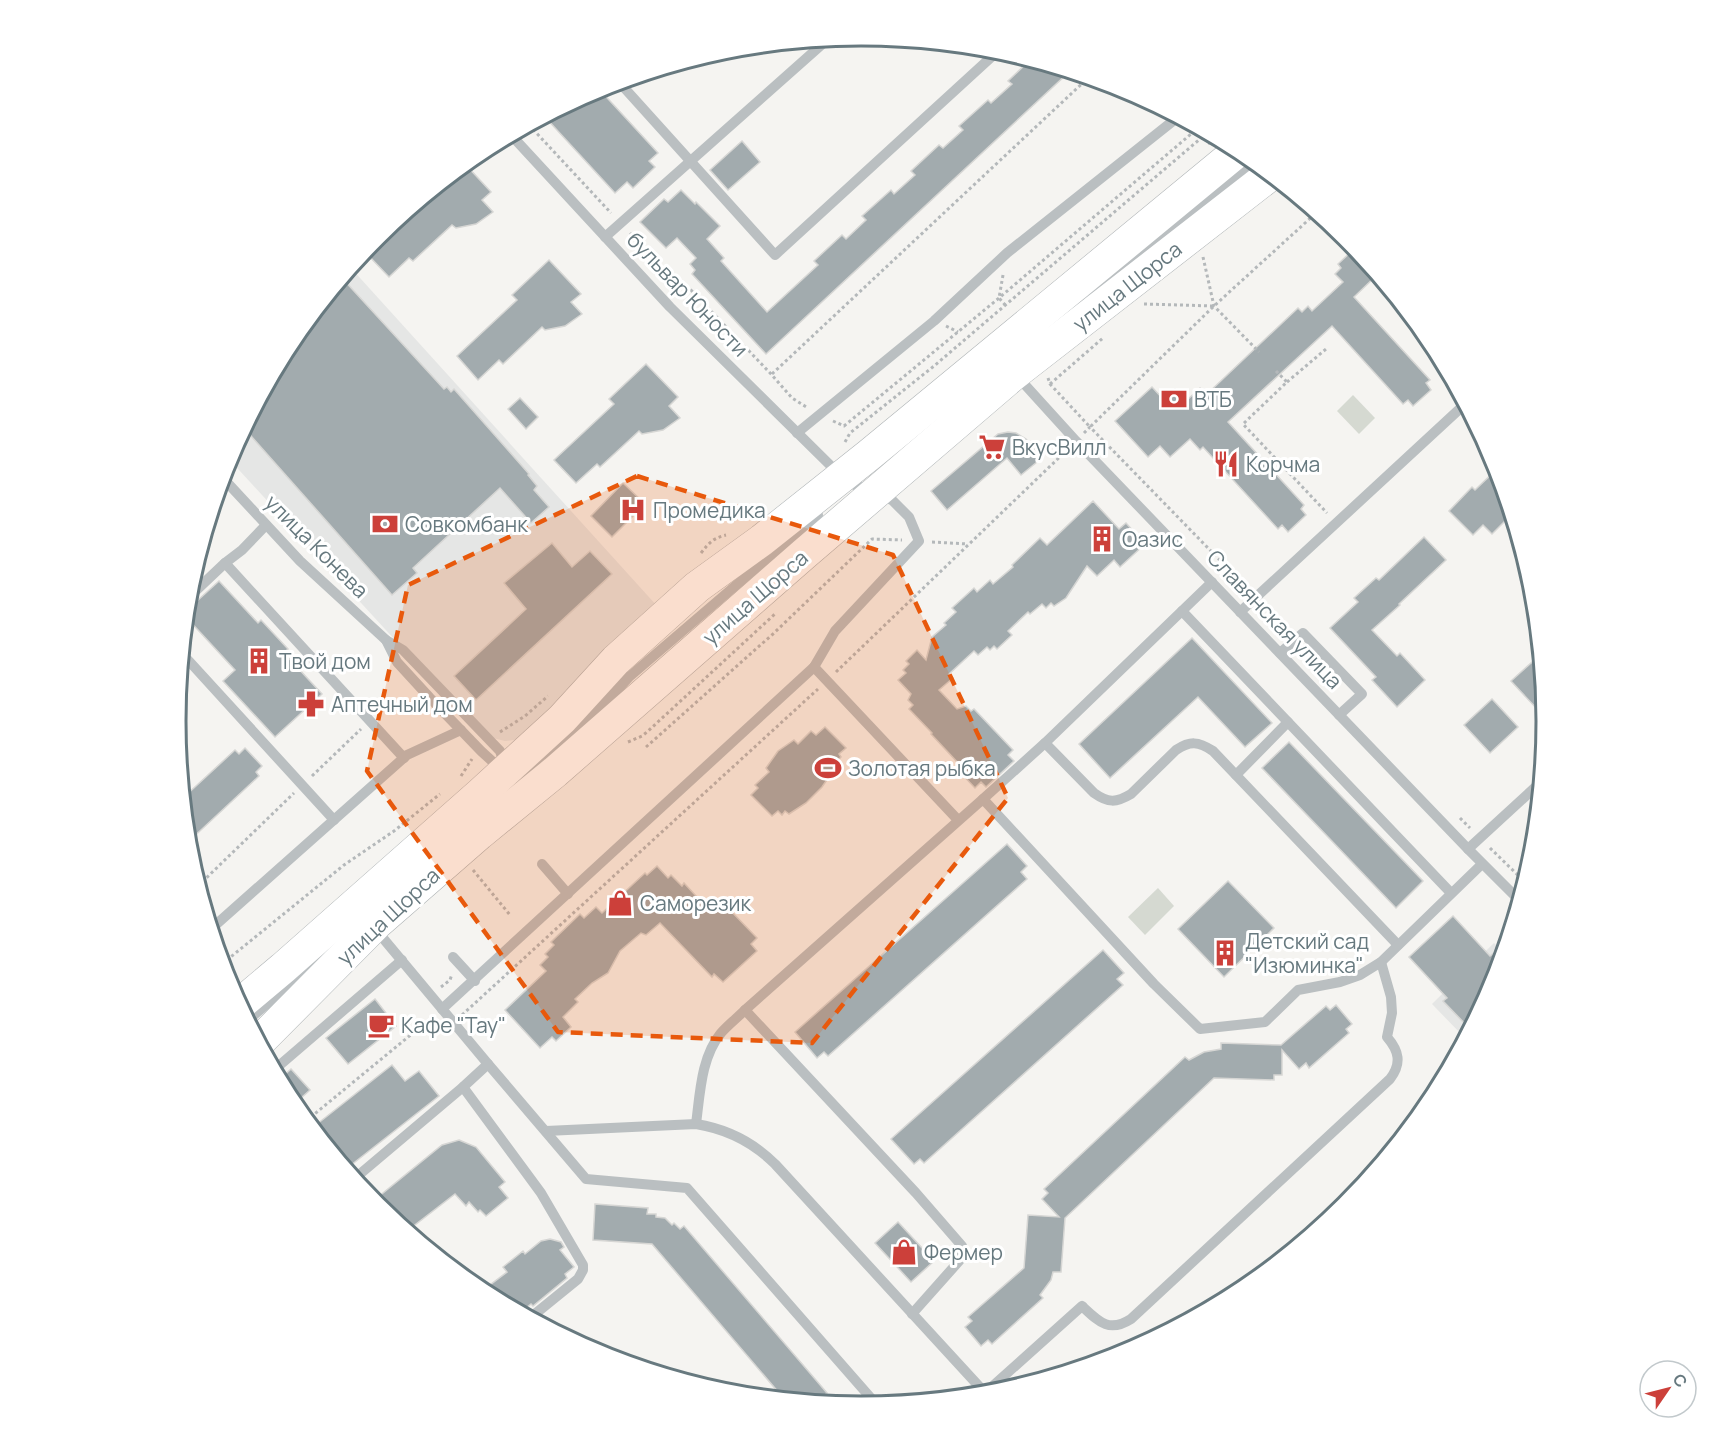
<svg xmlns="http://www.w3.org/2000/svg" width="1722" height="1443" viewBox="0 0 1722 1443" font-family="Manrope,sans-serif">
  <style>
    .built { fill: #e5e6e5 }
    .green { fill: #d5d9d1 }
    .building { fill: #a2abae; stroke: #d6d6d4; stroke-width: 1.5 }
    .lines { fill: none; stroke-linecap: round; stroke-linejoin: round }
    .major-casing { stroke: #aeb3b5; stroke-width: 33 }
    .path { stroke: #b4b8ba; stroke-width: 3; stroke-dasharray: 3 3; stroke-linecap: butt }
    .minor { stroke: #babfc1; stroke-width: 10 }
    .major { stroke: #fff; stroke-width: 32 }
    .marked { fill: #e8590c; fill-opacity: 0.2; stroke: #e8590c; stroke-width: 4.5; stroke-dasharray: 12 8; stroke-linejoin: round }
    .labels { text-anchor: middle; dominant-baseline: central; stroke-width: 6; stroke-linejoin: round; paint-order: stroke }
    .street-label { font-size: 21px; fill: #67797f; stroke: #fff }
    .poi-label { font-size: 21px; fill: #67797f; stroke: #fff; text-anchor: start }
    .rim { fill: none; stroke: #67797f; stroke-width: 3 }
  </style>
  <rect width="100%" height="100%" fill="#f5f4f1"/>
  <g class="built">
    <polygon points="351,268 667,617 521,739 505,741 489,737 440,689 228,458 291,340"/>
    <polygon points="1494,943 1504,953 1494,984 1465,1038 1432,1004"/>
    <polygon points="1361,1180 1364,1183 1345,1206 1272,1267"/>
  </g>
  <g class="green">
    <polygon points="1353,395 1375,418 1359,434 1337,411"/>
    <polygon points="1158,888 1174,906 1145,935 1128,917"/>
  </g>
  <g class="building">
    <polygon points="1030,60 1069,72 766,354 692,274 695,270 690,264 696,258 677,238 666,248 640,222 664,199 668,202 681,190 695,204 696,202 720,226 707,239 724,258 721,261 767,312 818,265 814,261 842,235 846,239 866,220 862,216 891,190 894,194 915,175 911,171 939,145 943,148 963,130 959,126 988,100 991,103 1012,84 1008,81"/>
    <polygon points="598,88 658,153 649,161 655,167 633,188 627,182 615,193 545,117"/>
    <polygon points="742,141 760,162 728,190 710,170"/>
    <polygon points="465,164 491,192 482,200 493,212 476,224 456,228 452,225 413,261 409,258 389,277 367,254 427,198 426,196"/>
    <polygon points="1355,248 1377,275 1354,297 1430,380 1426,383 1431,390 1413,406 1408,400 1403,404 1332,326 1228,422 1304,505 1301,509 1306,515 1288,532 1282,525 1278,529 1203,447 1200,450 1190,439 1170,457 1160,446 1148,457 1115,421 1152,387 1163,399 1175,389 1186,401 1200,388 1206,395 1298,308 1302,312 1308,306 1312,311 1343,282 1335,274 1341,268 1338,264"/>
    <polygon points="549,260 581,294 571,302 582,314 565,326 545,330 542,327 503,364 499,360 478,380 457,356 517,300 512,295"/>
    <polygon points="342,278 444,389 447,387 451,392 454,389 529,474 528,475 537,486 534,490 549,507 531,523 500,488 413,568 417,573 392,595 244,428 291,340"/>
    <polygon points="646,364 678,397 669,406 680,418 663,430 642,434 639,431 600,467 597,464 576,483 554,460 614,404 609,399"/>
    <polygon points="520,398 538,417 526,429 508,409"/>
    <polygon points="1008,432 1016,433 1026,439 1042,458 1021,475 1007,458 947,510 931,491 998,434"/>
    <polygon points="1497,469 1511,515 1492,534 1483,525 1473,535 1449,511 1472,487 1475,490"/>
    <polygon points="623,483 645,504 612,537 591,516"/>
    <polygon points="1093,501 1119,529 1126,523 1145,544 1120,567 1114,560 1097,576 1087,566 1066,598 1054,606 1051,603 1046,608 1042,604 1030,614 1028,612 1008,631 1012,635 997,649 994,646 990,650 987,647 978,655 974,651 949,674 953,678 939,690 957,709 966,706 971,711 974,709 1013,750 1008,755 1014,761 986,787 981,782 975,788 957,769 960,765 931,734 932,733 909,709 913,705 908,700 911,694 898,680 906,673 903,670 909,664 906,661 917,650 926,660 932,637 946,625 944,623 956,612 952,608 974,588 977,592 990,580 993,584 1013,567 1012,565 1040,538 1047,545"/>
    <polygon points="1424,537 1446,560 1399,604 1400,605 1372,630 1397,656 1400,653 1425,680 1397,707 1372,680 1376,677 1330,628 1358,602 1354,598 1376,578 1379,580"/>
    <polygon points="552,543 572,567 590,551 612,574 476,700 454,676 526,609 504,583"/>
    <polygon points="219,581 258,623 261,620 288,649 284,653 322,694 275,737 223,681 235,670 186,617 186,611"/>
    <polygon points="1192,638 1272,723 1245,747 1198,697 1110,778 1079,744"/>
    <polygon points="1540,655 1544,701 1537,709 1511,681"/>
    <polygon points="1492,699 1518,727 1490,753 1464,725"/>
    <polygon points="825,727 846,748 839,754 841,757 833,766 835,768 822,787 806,803 789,814 785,811 782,815 778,811 772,816 751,795 758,788 755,785 769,772 766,768 778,751 794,740 798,744 811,731 816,735"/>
    <polygon points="1289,742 1423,881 1396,908 1262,768"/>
    <polygon points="245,748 262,766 256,772 259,776 187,843 183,798 235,750 239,754"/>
    <polygon points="1007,844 1027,866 1021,872 1027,879 828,1056 824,1052 817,1058 795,1032"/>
    <polygon points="657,866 668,878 671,875 682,886 684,883 708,909 715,902 724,912 728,908 757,938 751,944 757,951 723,982 714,974 712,977 660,923 646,935 641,933 620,951 608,973 592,983 575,999 578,1002 563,1017 571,1027 556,1041 552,1037 540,1048 505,1010 546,971 540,965 548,957 545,954 554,945 551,942 580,914 584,918 596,907 602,913 645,873 647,875"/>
    <polygon points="1228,881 1274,928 1224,977 1178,929"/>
    <polygon points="1453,916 1490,956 1494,953 1501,960 1494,984 1470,1029 1443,1001 1447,998 1409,957"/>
    <polygon points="1103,950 1124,973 1117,979 1123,985 924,1163 920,1159 914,1164 891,1139"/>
    <polygon points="375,999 396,1026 348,1064 326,1038"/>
    <polygon points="1336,1005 1352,1024 1346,1029 1349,1033 1309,1068 1306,1063 1299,1069 1282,1050 1282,1075 1274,1075 1274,1080 1214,1078 1065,1218 1061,1272 1053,1272 1051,1280 1040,1295 1043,1298 992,1344 988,1340 981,1346 965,1327 972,1321 968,1317 1024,1268 1028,1215 1059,1217 1042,1199 1048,1193 1044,1189 1185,1057 1189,1060 1204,1052 1221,1049 1221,1043 1281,1045 1326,1006 1330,1010"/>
    <polygon points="392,1065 405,1081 419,1071 439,1096 346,1169 312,1128"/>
    <polygon points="291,1069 310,1090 293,1105 279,1080"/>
    <polygon points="459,1140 476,1147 505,1182 499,1187 508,1198 486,1216 480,1210 478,1212 469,1202 466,1206 455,1194 407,1231 372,1202 442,1145"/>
    <polygon points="595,1204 648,1208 647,1214 656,1214 656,1217 665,1218 672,1225 674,1223 680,1229 684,1226 827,1393 816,1403 785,1400 652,1244 593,1240"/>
    <polygon points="898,1222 934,1261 911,1282 875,1243"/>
    <polygon points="550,1239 561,1242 564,1247 560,1250 574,1267 565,1274 567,1278 533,1306 531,1304 520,1313 505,1305 490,1285 507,1272 503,1267 523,1251 525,1254 541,1241"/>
  </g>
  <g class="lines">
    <g class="major-casing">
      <g id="major">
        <polyline points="239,1005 283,968 480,794 562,719 616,660 697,587 762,540 869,455 1239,150"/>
        <polyline points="259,1042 377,923 479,834 555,772 804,554 1014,374 1270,175"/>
      </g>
    </g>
    <g class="path">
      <polyline points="529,125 611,213"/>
      <polyline points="1197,129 1210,144"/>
      <polyline points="630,233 676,283 689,288 771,374 792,398 808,408"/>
      <polyline points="1203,257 1214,306 1259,352"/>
      <polyline points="1003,275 999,298 1007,307"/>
      <polyline points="1144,304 1214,306"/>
      <polyline points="946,326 958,332"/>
      <polyline points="1276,371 1287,382 1243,424 1327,513"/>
      <polyline points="772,374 1088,78"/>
      <polyline points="1048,378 1050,384 1090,427 1214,306 1316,213"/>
      <polyline points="1287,382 1326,349"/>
      <polyline points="1050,384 1103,338"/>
      <polyline points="833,421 844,426 999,298 1198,128"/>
      <polyline points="1084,433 1090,427 1247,588"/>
      <polyline points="845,442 850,433 934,366 1207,133"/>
      <polyline points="932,542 968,544"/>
      <path d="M701,553c8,-10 12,-15 25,-18"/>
      <polyline points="1265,608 1285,630"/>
      <polyline points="836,672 1067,450"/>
      <polyline points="379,712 390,703"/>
      <polyline points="500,732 525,716 548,696"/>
      <polyline points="628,742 642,736 647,732 776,613"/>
      <polyline points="646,747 774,633 872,539 902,540"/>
      <polyline points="312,776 361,729"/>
      <polyline points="461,776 472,759"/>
      <polyline points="1460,818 1470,828"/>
      <polyline points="1490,848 1525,882"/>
      <polyline points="473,870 510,915"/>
      <polyline points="198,886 294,793"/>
      <polyline points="222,964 344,865 394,831 440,794"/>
      <polyline points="441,987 450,980 452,974"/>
      <polyline points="462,1015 818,689"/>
      <polyline points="306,1121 430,1019 441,1033 443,1031"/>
    </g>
    <g class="minor">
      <polyline points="619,82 775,255 999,50"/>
      <polyline points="605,237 828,39"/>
      <polyline points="1088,295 1253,161"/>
      <polyline points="1017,376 1076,441 1468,849 1520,901"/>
      <polyline points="797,433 934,321 1007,253 1178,117"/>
      <polyline points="222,477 300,561 386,640 403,650 500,751 512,785 508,801"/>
      <polyline points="266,525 242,550 225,563 404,758"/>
      <polyline points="188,598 225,563"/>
      <polyline points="1182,611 1451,893"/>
      <polyline points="1240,612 1465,404"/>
      <polyline points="386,640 397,662 430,698 481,751 493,762 505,767"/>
      <polyline points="1280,653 1303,633 1362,694 1339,715"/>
      <polyline points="181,666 188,660 334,820"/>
      <polyline points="814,667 958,820"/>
      <path d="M1045,743l49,50c14,10 22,10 37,1l45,-44c14,-9 22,-9 37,1l185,194"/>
      <polyline points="1236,775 1288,722"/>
      <polyline points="520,778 577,733 629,677 818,515"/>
      <polyline points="983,799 1045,743 1212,582"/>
      <polyline points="1468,849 1541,782"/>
      <polyline points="542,864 568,894"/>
      <polyline points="379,928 382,937 488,1064 586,1179 687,1188 877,1405"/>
      <polyline points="211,929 407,755 461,730"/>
      <polyline points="453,957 475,981"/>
      <polyline points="442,1009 814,667 835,631 919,541 909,517 892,500 855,485 831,466 670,307 511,135"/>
      <polyline points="745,1010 916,1193 962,1246 963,1251 960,1260 912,1314"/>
      <polyline points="247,1021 295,980 322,954"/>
      <polyline points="274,1070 402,960"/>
      <polyline points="463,1087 541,1193 583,1265 583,1270 578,1279 530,1318"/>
      <path d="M696,1124c4,-30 5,-67 25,-91 7,-8 16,-15 24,-23l238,-211 171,185 46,45 65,-7 33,-32 42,-8 20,-7 21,-13 101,-98"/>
      <path d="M546,1131l150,-7c31,5 56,17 79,40l212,231"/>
      <polyline points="354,1179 463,1087 488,1064"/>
      <path d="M985,1393l97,-87c17,16 27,27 49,13l259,-240c12,-16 9,-28 -3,-42l5,-24 -1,-16 -10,-35"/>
    </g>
    <use href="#major" class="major"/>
  </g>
  <path class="marked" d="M637,476l256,79 115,243 -196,245 -254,-11 -191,-261 41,-186z"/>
  <defs>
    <g id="bank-bare" transform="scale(2.07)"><path d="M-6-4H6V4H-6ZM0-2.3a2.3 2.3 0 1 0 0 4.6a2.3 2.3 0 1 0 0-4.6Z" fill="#cc403a" stroke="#fff" stroke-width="2.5" paint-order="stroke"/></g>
    <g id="supermarket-bare" transform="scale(2.07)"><path d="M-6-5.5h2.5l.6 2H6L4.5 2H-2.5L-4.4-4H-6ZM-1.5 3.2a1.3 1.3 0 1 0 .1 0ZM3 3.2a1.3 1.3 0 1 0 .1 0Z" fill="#cc403a" stroke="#fff" stroke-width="2.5" paint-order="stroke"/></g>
    <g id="restaurant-bare" transform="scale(2.07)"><path d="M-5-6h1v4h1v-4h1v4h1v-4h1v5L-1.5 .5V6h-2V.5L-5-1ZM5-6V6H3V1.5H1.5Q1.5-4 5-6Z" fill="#cc403a" stroke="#fff" stroke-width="2.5" paint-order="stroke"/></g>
    <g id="hospital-bare" transform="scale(2.07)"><path d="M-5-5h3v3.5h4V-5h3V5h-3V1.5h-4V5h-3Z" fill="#cc403a" stroke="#fff" stroke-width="2.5" paint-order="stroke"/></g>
    <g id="building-bare" transform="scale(2.07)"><path d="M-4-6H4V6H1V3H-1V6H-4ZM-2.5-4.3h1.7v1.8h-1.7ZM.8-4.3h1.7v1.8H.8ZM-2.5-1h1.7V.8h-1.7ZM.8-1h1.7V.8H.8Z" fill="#cc403a" stroke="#fff" stroke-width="2.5" paint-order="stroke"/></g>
    <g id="pharmacy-bare" transform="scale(2.07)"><path d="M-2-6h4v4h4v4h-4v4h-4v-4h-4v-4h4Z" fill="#cc403a" stroke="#fff" stroke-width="2.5" paint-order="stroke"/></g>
    <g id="stadium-bare" transform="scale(2.07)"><path d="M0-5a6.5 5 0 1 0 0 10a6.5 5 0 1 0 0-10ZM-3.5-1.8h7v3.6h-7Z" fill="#cc403a" stroke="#fff" stroke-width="2.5" paint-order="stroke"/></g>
    <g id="shop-bare" transform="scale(2.07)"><path d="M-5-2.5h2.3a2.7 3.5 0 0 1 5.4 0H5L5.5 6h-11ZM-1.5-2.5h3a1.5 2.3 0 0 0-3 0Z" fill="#cc403a" stroke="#fff" stroke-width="2.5" paint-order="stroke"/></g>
    <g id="cafe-bare" transform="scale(2.07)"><path d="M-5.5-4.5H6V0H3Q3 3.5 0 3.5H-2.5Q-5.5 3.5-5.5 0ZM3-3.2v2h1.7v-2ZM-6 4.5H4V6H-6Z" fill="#cc403a" stroke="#fff" stroke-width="2.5" paint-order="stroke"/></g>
  </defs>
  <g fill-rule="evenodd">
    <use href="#bank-bare" x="1174" y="399"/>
    <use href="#supermarket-bare" x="992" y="447"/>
    <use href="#restaurant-bare" x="1226" y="464"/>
    <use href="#hospital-bare" x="633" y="510"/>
    <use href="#bank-bare" x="385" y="524"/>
    <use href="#building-bare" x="1102" y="539"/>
    <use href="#building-bare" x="259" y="661"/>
    <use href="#pharmacy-bare" x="311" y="704"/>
    <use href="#stadium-bare" x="828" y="768"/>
    <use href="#shop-bare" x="620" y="903"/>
    <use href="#building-bare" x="1225" y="953"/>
    <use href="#cafe-bare" x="381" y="1025"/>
    <use href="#shop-bare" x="904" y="1252"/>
  </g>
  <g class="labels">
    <g class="street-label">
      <text transform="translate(1127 286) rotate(-38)">улица Щорса</text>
      <text transform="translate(688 294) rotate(46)">бульвар Юности</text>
      <text transform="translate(317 546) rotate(45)">улица Конева</text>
      <text transform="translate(755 597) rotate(-41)">улица Щорса</text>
      <text transform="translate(1275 619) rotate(46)">Славянская улица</text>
      <text transform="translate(388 916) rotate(-43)">улица Щорса</text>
    </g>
    <g class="poi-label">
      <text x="1194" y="399">ВТБ</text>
      <text x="1012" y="447">ВкусВилл</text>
      <text x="1246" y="464">Корчма</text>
      <text x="653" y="510">Промедика</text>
      <text x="405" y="524">Совкомбанк</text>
      <text x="1122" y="539">Оазис</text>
      <text x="279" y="661">Твой дом</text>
      <text x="331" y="704">Аптечный дом</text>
      <text x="848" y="768">Золотая рыбка</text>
      <text x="640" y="903">Саморезик</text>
      <text x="1245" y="941">Детский сад<tspan x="1245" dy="24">"Изюминка"</tspan></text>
      <text x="401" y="1025">Кафе "Тау"</text>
      <text x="924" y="1252">Фермер</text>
    </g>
  </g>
  <path d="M0 0H1722V1443H0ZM186 721a675 675 0 1 1 1350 0a675 675 0 1 1-1350 0Z" fill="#fff" fill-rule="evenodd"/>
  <path class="rim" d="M186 721a675 675 0 1 1 1350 0a675 675 0 1 1-1350 0Z"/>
  <g transform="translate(1668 1389) rotate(55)"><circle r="28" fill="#ffffff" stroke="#c2c9cc" stroke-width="1.5"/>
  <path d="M0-4.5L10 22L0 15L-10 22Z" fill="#cc403a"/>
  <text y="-9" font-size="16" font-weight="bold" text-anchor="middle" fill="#67797f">С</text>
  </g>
</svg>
